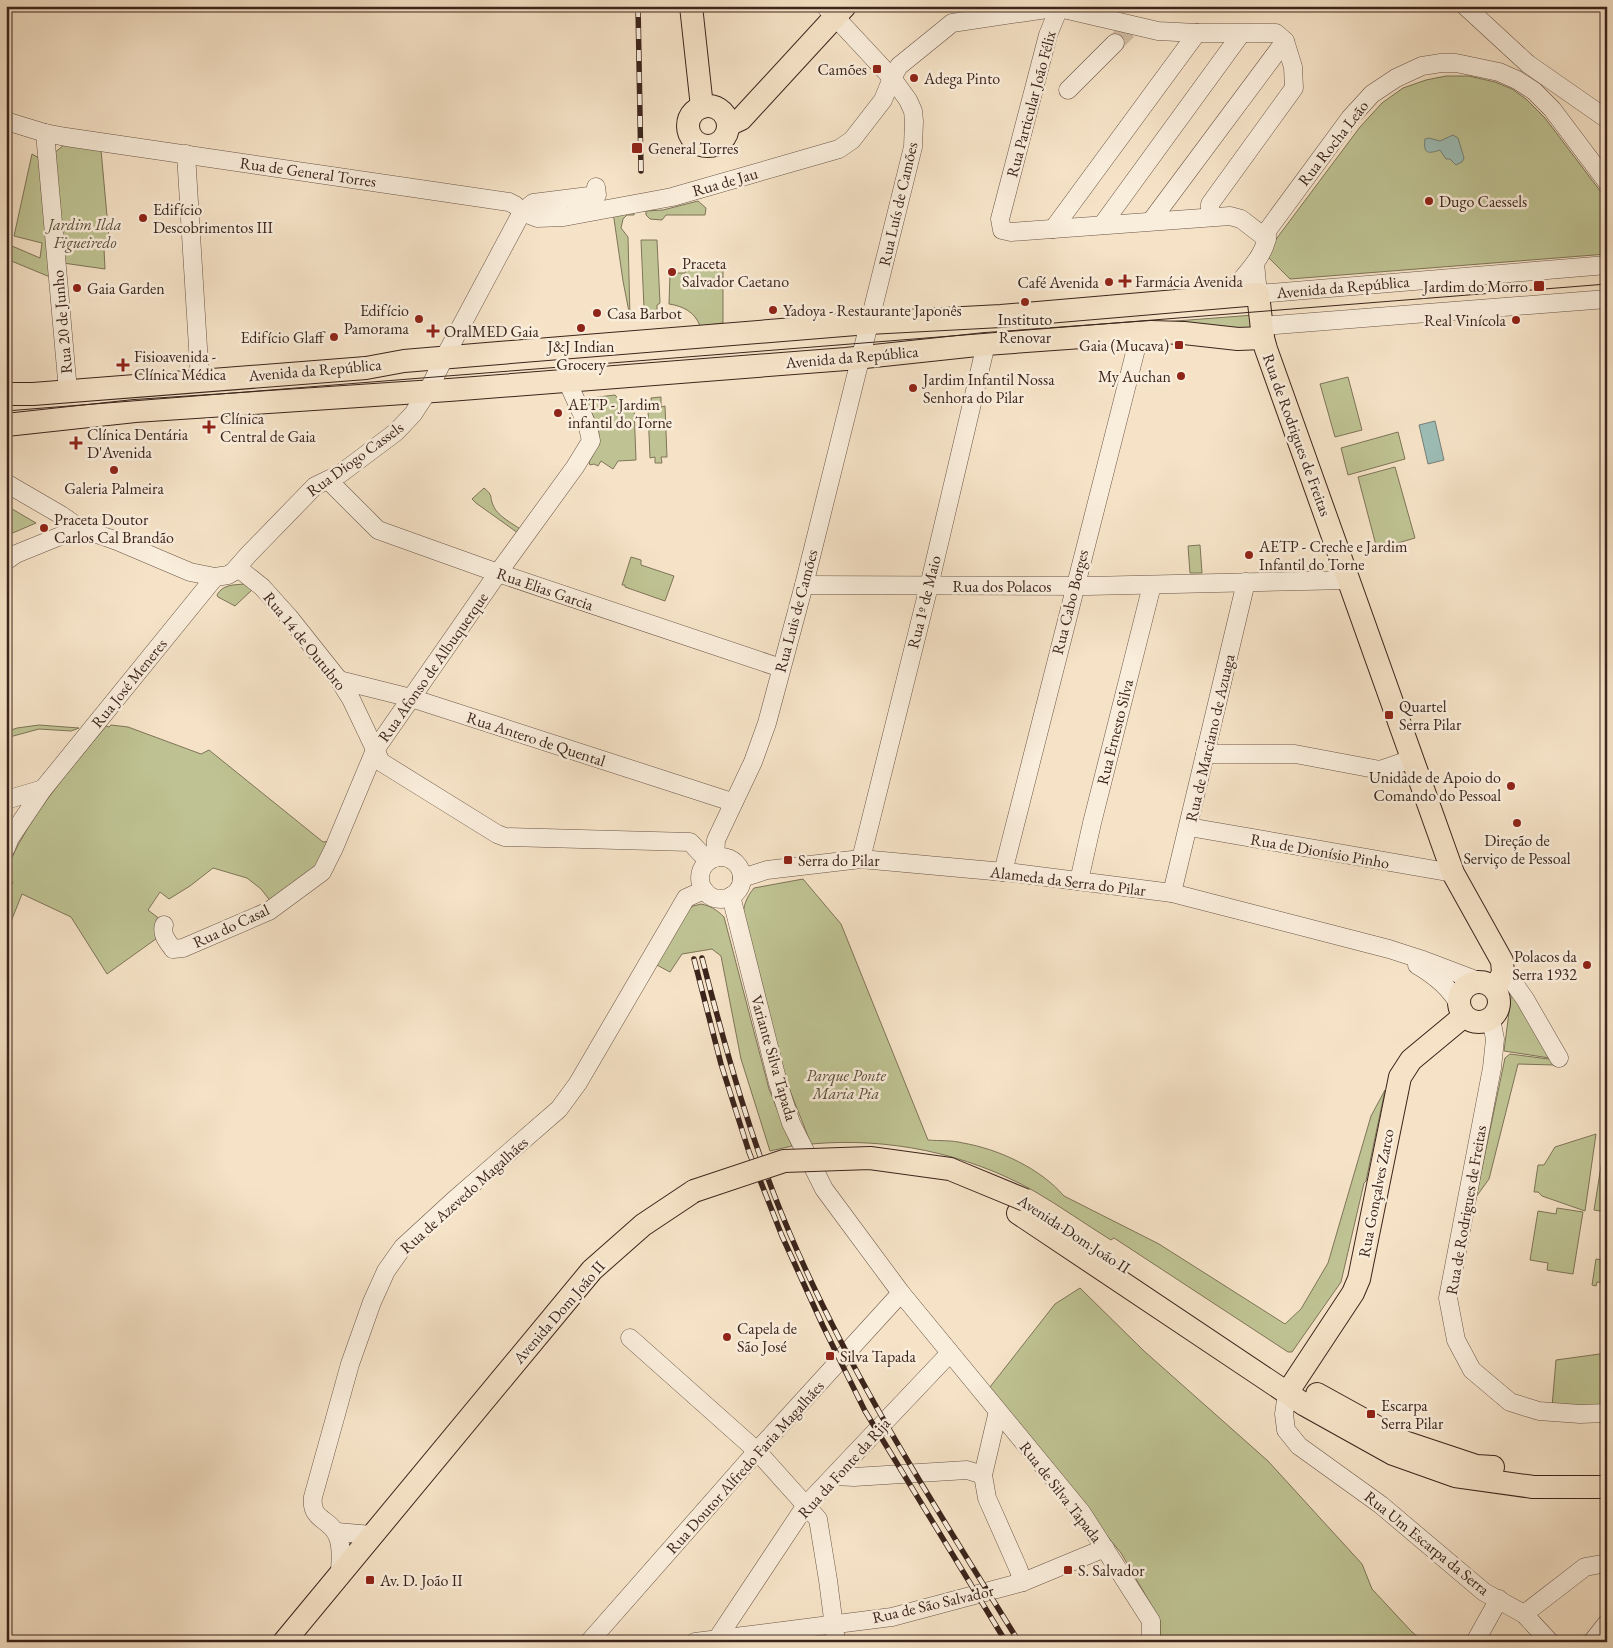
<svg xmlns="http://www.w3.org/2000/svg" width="1613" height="1648" viewBox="0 0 1613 1648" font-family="'EB Garamond',serif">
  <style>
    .green { fill: #bfc393; stroke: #7e7458 }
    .water { fill: #9dbeb7; stroke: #768079 }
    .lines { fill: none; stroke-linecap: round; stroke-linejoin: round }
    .minor-tunnel { stroke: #d1bda5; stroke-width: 18; stroke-dasharray: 18 9; stroke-linecap: butt }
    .minor-casing { stroke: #6a5447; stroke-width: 19 }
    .major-casing { stroke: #3c241c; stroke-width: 24 }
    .minor { stroke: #f9eddb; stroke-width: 18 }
    .major { stroke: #f6e3c7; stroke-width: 22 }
    .tram { stroke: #3c241c; stroke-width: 1 }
    .rail-casing { stroke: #3c241c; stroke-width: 5.5 }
    .rail { stroke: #f9eddb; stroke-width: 4; stroke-dasharray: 11; stroke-linecap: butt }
    .major-bridge-casing { stroke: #3c241c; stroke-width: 24; stroke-linecap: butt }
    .major-bridge { stroke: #f6e3c7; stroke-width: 22 }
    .poi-dot { fill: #8f2418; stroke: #f9eddb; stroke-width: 2 }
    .labels { text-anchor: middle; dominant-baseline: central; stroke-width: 5; stroke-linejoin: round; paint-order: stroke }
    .poi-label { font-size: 16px; fill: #3c241c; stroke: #f9eddb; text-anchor: start }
    .street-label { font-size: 16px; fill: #3c241c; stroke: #f9eddb }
    .park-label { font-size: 16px; font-style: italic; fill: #5d4c3a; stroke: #f9eddb }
  </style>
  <rect width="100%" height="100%" fill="#f6e3c7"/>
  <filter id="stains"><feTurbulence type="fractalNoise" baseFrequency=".004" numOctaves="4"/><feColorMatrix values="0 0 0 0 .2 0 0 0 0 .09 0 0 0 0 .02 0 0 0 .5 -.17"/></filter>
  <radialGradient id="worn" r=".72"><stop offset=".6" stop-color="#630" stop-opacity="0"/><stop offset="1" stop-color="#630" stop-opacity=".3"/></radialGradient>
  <g class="green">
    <polygon points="1446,76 1469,76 1495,82 1512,89 1526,99 1545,118 1607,200 1607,254 1290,279 1265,254 1360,127 1382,103 1403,88 1426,80"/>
    <polygon points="65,144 101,150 110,249 104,249 105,269 63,263 53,154"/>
    <polygon points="32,154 39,158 50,277 9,260 12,246 40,258 42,243 14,236"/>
    <polygon points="698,201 706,208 705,215 666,215 662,220 650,219 646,215 646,211 663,210"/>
    <polygon points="634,210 634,215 627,215 623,219 621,228 628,237 630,317 623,281 613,212"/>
    <polygon points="641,240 657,240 660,303 657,305 657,317 648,317 647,307 644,308"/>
    <path d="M718,262h5v61l-23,3c-5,-14 -17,-20 -31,-22l1,-31h15l1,-4 32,-1z"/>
    <polygon points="1254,315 1251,326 1247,329 1150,323"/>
    <polygon points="1348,377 1362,430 1335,437 1320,384"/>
    <path d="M615,395l6,7 13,5 2,53 -18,1 -5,8 -12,-8 -3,5 -4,-2 -4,1 -1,-3c15,-25 12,-34 -3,-58l4,-6z"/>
    <polygon points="661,397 661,407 665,406 667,457 661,457 662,463 655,463 655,457 650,458 648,410 652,409 651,398"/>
    <polygon points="1398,432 1405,459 1348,475 1341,448"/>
    <polygon points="1395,467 1415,538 1377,549 1358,477"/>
    <path d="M484,488c10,8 5,8 9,17 4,11 19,18 27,24l-2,4 -42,-30 -4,-4z"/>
    <polygon points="7,506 36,523 8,535"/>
    <polygon points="1200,545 1202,573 1190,573 1188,546"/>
    <polygon points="631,557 641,560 641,565 674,576 665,601 625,587 625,585 622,585"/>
    <path d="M245,584l9,4 -19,18 -17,-9 -1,-2c6,-11 17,-10 28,-11z"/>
    <polygon points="39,725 79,728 71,731 39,729 6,738 6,732 17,728"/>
    <path d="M111,725l17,2 73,27 8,-4 114,92 8,-1 -11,28 -48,34 -11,-14 -14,-11 -34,-10 -23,18 -21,13 -9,-7 -12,18 13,10 -1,16 -53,38 -36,-57 -49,-23 -12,30 -4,-1v-25l7,-16 -7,-4v-5c4,-9 7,-19 12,-28 24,-44 57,-81 88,-119l3,1z"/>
    <path d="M803,879l38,45 87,216c11,1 24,0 35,3 35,6 77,25 101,53l95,48 126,80 16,-15 27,-46 43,-147 14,-26 -19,91 -2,2 -23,99 -49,70h-4l-174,-114 -3,2c-26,-16 -51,-34 -77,-49 -68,-38 -146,-54 -223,-47l-24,-61 -44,-164c0,-13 3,-21 11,-31z"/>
    <path d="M701,904c10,2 16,6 23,13l45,172 23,57 -22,5 -29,-92 -20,-103 -9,-7 -30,5 -12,18 -15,-8 31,-53 7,-5z"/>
    <polygon points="1512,989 1556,1059 1504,1051"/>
    <polygon points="1510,1054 1556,1060 1554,1065 1518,1064 1489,1179 1476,1197 1505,1058"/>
    <polygon points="1607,1129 1607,1212 1594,1210"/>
    <polygon points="1596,1134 1585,1211 1542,1196 1538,1192 1534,1192 1538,1165 1544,1165 1555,1147"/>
    <polygon points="1557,1208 1583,1212 1573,1274 1547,1270 1548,1263 1530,1260 1538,1211 1556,1214"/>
    <polygon points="1596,1259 1602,1260 1601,1264 1607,1265 1607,1283 1597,1282 1596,1286 1592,1285"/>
    <polygon points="1080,1288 1144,1351 1268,1461 1362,1564 1372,1589 1412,1632 1424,1642 1160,1642 1160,1620 1121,1553 1057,1475 990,1387 1055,1304"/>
    <polygon points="1607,1353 1607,1405 1552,1407 1556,1360"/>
  </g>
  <g class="water">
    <path d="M1453,135l5,3 6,20 -2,4 -6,3 -6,-6h-4l-6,-9c-12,4 -17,4 -15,-11l4,-1 11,3z"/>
    <polygon points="1435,421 1444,460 1428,464 1419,425"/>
  </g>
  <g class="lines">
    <polyline class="minor-tunnel" points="1115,43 1133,25"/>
    <g class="minor-casing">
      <g id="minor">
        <polyline points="1465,6 1528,64 1607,119"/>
        <polyline points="1059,8 1048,35 1000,219 1002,230 1011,232 1230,216 1241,219 1267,239"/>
        <polyline points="1059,8 1158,31 1197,33 1276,33 1285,41 1293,67 1294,88 1210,204 1210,217"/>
        <polyline points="1068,90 1115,43"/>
        <polyline points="6,121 45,133 66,137 509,202 515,205 522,212 537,218 564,217 672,197 839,149 852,140 883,100 892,78 899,66 952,23 1067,6"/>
        <polyline points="45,133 68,391"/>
        <polyline points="186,154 200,380"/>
        <polyline points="1151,221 1285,41"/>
        <polyline points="1102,225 1241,34"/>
        <polyline points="1053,229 1197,33"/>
        <polyline points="1255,263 1258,294 1607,265"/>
        <path d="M1226,298c13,-18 43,-43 41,-67l83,-113 22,-24 24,-16 26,-12 19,-3h15l43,9 18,8 17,11 18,18 55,73"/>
        <polyline points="1262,326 1607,299"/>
        <polyline points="328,480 378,530 498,573 781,668"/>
        <polyline points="6,483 61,515 80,528"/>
        <polyline points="6,561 16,554 80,528 117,541 190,572 215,577 228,575 233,572 248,555 315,486 340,474 396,432 413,414 428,391 444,358 522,212 533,203 597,195 596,187"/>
        <polyline points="238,568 262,587 289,617 339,680 351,699 381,762 497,834 505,837 690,842 708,861"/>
        <polyline points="804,585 1088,586 1349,580"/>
        <polyline points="339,680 411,698 732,802"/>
        <polyline points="1205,754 1295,754 1380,770 1412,759"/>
        <polyline points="6,800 43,789"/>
        <polyline points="1189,827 1453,873"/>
        <polyline points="6,848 10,838 43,789 215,577"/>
        <circle cx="721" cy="878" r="21"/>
        <polyline points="715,858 716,840 753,762 767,723 804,585 913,147 914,121 913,111 908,100 892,78 825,6"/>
        <polyline points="861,859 929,586 986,344"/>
        <polyline points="1003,872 1140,333"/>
        <polyline points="742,878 767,870 861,859 1015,873 1172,893 1389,949 1420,959 1478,981"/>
        <polyline points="1079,881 1092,823 1152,585"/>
        <polyline points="1172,893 1246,582"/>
        <polyline points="731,896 778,1083 791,1123 824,1189 901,1293 1082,1513 1151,1621 1151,1642"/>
        <path d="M164,925c-3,9 3,16 9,24l10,-1 86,-37 53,-39 12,-24 41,-98 123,-177 77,-106 16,-26 -3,-14 -21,-46"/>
        <path d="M1417,965c17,10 33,22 42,40"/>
        <polyline points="1503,968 1525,999 1559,1058"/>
        <polyline points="1491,1019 1495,1039 1492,1068 1448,1298 1456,1340 1472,1370 1510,1402 1539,1411 1580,1414 1607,1413"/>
        <polyline points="630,1338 757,1451 818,1519 828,1580 836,1642"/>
        <polyline points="1287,1393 1284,1414 1286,1430 1299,1446 1381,1505 1484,1592 1524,1614 1550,1642"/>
        <polyline points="998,1411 983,1475 987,1498 1018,1568 1023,1582"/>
        <polyline points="834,1476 854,1477 967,1470 983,1475"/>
        <polyline points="337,1532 372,1535"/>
        <path d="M340,1574c0,-13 3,-27 -3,-39 -7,-17 -27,-14 -24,-38l37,-133 22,-62 14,-31 17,-24 50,-46 106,-92 19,-26 108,-185 18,-8"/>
        <polyline points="1524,1614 1585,1567 1607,1563"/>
        <polyline points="589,1642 757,1451 901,1293"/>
        <polyline points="695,1642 892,1617 1023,1582 1105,1548"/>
        <polyline points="715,1642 806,1505 950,1353"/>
        <polyline points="1475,1642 1499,1599"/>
        <polyline points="1592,1642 1607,1623"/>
      </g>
    </g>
    <g class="major-casing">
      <g id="major">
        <polyline points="691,6 702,107"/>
        <circle cx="708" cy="126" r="20"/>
        <polyline points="728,125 741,119 845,6"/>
        <polyline points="6,394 33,394 366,368 404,361 475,355 868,323 1001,316 1258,294 1263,338 1266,349 1453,873 1502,961 1503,973 1495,989"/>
        <polyline points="6,425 135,411 449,390 846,359 986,344 1151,332 1184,333 1238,339 1263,338"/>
        <circle cx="1479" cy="1002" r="20"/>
        <polyline points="1018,1213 1305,1405 1393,1454 1455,1476 1533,1487 1607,1487"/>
        <polyline points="1287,1393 1353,1293 1359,1279 1400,1077 1411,1060 1464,1016"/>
        <polyline points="1317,1394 1404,1442 1476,1466 1493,1467"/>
        <polyline points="284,1642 592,1270 643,1225 694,1191"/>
      </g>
    </g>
    <use href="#minor" class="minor"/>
    <use href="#major" class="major"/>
    <polyline class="tram" points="6,411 1607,284"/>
    <g class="rail-casing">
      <g id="rail">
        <polyline points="638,6 641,171"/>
        <path d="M702,958c24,93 50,187 88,276 61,144 147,275 229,408"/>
        <polyline points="694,959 721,1064 749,1152 782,1236 823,1326 865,1411 1006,1642"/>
      </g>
    </g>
    <use href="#rail" class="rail"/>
    <g class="major-bridge-casing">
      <polyline id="major-bridge" points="694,1191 784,1161 870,1158 950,1169 1025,1200"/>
    </g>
    <use href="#major-bridge" class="major-bridge"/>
  </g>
  <g class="poi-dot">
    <rect x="872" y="64" width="10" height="10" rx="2.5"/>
    <circle cx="914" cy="78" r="5"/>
    <rect x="631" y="142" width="12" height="12" rx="2.5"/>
    <circle cx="1429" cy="201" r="5"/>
    <circle cx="143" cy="218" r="5"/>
    <circle cx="672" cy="272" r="5"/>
    <path d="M1122.5 273.5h5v5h5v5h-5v5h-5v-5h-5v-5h5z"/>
    <circle cx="1109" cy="282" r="5"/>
    <rect x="1533" y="280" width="12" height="12" rx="2.5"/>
    <circle cx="77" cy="288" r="5"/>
    <circle cx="1025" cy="302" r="5"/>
    <circle cx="773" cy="310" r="5"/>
    <circle cx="597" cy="313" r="5"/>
    <circle cx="419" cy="319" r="5"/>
    <circle cx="1516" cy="320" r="5"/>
    <circle cx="581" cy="328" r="5"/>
    <path d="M430.5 323.5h5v5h5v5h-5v5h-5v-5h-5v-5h5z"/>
    <circle cx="334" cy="337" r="5"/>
    <rect x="1174" y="340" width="10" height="10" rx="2.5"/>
    <path d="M120.5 357.5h5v5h5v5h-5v5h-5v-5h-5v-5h5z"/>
    <circle cx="1181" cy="376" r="5"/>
    <circle cx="913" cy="388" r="5"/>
    <circle cx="558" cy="413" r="5"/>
    <path d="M206.5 419.5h5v5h5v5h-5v5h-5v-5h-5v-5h5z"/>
    <path d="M73.5 435.5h5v5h5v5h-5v5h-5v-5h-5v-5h5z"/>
    <circle cx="114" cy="470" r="5"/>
    <circle cx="44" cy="528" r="5"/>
    <circle cx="1249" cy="555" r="5"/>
    <rect x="1384" y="710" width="10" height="10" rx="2.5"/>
    <circle cx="1511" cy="786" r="5"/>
    <circle cx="1517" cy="823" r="5"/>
    <rect x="783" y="855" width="10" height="10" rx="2.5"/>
    <circle cx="1587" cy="965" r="5"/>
    <circle cx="727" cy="1337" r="5"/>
    <rect x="825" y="1351" width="10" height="10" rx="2.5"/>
    <rect x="1366" y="1409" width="10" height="10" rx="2.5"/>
    <rect x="1063" y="1565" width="10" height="10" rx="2.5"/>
    <rect x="365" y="1575" width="10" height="10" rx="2.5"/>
  </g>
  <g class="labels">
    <g class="poi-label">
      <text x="867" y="69" text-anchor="end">Camões</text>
      <text x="924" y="78">Adega Pinto</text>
      <text x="648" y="148">General Torres</text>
      <text x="1439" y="201">Dugo Caessels</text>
      <text x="153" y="209">Edifício<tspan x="153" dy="18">Descobrimentos III</tspan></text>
      <text x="682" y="263">Praceta<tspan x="682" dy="18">Salvador Caetano</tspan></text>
      <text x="1135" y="281">Farmácia Avenida</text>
      <text x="1099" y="282" text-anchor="end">Café Avenida</text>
      <text x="1528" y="286" text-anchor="end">Jardim do Morro</text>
      <text x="87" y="288">Gaia Garden</text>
      <text x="409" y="310" text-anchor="end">Edifício<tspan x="409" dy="18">Pamorama</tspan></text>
      <text x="783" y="310">Yadoya - Restaurante Japonês</text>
      <text x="607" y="313">Casa Barbot</text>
      <text x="1025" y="319" text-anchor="middle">Instituto<tspan x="1025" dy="18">Renovar</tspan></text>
      <text x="1506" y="320" text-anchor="end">Real Vinícola</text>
      <text x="444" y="331">OralMED Gaia</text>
      <text x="324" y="337" text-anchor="end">Edifício Glaff</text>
      <text x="1169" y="345" text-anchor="end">Gaia (Mucava)</text>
      <text x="581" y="346" text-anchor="middle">J&amp;J Indian<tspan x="581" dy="18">Grocery</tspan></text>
      <text x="134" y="356">Fisioavenida -<tspan x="134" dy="18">Clínica Médica</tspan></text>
      <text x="1171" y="376" text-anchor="end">My Auchan</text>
      <text x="923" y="379">Jardim Infantil Nossa<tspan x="923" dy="18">Senhora do Pilar</tspan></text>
      <text x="568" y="404">AETP - Jardim<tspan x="568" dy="18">infantil do Torne</tspan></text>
      <text x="220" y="418">Clínica<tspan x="220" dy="18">Central de Gaia</tspan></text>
      <text x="87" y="434">Clínica Dentária<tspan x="87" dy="18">D'Avenida</tspan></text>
      <text x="114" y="488" text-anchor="middle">Galeria Palmeira</text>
      <text x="54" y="519">Praceta Doutor<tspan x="54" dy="18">Carlos Cal Brandão</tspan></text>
      <text x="1259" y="546">AETP - Creche e Jardim<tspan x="1259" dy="18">Infantil do Torne</tspan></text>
      <text x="1399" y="706">Quartel<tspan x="1399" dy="18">Serra Pilar</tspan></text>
      <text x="1501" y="777" text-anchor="end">Unidade de Apoio do<tspan x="1501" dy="18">Comando do Pessoal</tspan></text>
      <text x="1517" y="840" text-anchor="middle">Direção de<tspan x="1517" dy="18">Serviço de Pessoal</tspan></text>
      <text x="798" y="860">Serra do Pilar</text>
      <text x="1577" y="956" text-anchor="end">Polacos da<tspan x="1577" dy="18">Serra 1932</tspan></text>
      <text x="737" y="1328">Capela de<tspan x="737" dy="18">São José</tspan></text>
      <text x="840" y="1356">Silva Tapada</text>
      <text x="1381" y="1405">Escarpa<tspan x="1381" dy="18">Serra Pilar</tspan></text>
      <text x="1078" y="1570">S. Salvador</text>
      <text x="380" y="1580">Av. D. João II</text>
    </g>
    <g class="street-label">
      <text transform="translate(1031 104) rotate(-75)">Rua Particular João Félix</text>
      <text transform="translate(1333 143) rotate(-52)">Rua Rocha Leão</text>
      <text transform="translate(308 172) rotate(8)">Rua de General Torres</text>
      <text transform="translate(725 182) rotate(-16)">Rua de Jau</text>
      <text transform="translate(898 204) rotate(-77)">Rua Luís de Camões</text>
      <text transform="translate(1343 287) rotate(-5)">Avenida da República</text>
      <text transform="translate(62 322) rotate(-95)">Rua 20 de Junho</text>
      <text transform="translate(852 357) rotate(-5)">Avenida da República</text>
      <text transform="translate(315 370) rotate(-5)">Avenida da República</text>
      <text transform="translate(1297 435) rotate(70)">Rua de Rodrigues de Freitas</text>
      <text transform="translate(355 459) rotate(-36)">Rua Diogo Cassels</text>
      <text x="1002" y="586">Rua dos Polacos</text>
      <text transform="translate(545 589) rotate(19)">Rua Elias Garcia</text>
      <text transform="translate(924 602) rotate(-76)">Rua 1º de Maio</text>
      <text transform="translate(1070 602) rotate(-76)">Rua Cabo Borges</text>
      <text transform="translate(796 611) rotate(-75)">Rua Luis de Camões</text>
      <text transform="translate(305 641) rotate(51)">Rua 14 de Outubro</text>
      <text transform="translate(433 667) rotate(-55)">Rua Afonso de Albuquerque</text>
      <text transform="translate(129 683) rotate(-51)">Rua José Meneres</text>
      <text transform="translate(1115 732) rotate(-76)">Rua Ernesto Silva</text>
      <text transform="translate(1210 738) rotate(-77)">Rua de Marciano de Azuaga</text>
      <text transform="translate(536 739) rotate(18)">Rua Antero de Quental</text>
      <text transform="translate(1320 851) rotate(10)">Rua de Dionísio Pinho</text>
      <text transform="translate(1068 881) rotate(7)">Alameda da Serra do Pilar</text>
      <text transform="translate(231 926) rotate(-25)">Rua do Casal</text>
      <text transform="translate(774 1058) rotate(74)">Variante Silva Tapada</text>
      <text transform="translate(1376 1193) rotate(-79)">Rua Gonçalves Zarco</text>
      <text transform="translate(464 1195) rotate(-42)">Rua de Azevedo Magalhães</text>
      <text transform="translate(1466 1210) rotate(-80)">Rua de Rodrigues de Freitas</text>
      <text transform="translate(1074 1234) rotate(33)">Avenida Dom João II</text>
      <text transform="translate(559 1312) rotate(-49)">Avenida Dom João II</text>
      <text transform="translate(745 1467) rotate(-48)">Rua Doutor Alfredo Faria Magalhães</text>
      <text transform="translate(844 1468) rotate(-48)">Rua da Fonte da Rija</text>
      <text transform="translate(1061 1492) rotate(52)">Rua de Silva Tapada</text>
      <text transform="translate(1427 1543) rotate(39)">Rua Um Escarpa da Serra</text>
      <text transform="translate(933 1604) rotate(-13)">Rua de São Salvador</text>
    </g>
    <g class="park-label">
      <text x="85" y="224">Jardim Ilda<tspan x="85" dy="18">Figueiredo</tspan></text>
      <text x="846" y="1075">Parque Ponte<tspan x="846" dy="18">Maria Pia</tspan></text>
    </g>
  </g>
  <rect width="1613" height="1648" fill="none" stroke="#f6e3c7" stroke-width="25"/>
  <rect x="8" y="8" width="1598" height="1633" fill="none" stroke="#3c241c" stroke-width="2.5"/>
  <rect x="12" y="12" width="1588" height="1623" fill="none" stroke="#3c241c"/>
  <rect width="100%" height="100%" filter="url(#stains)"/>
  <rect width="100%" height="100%" fill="url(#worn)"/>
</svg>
